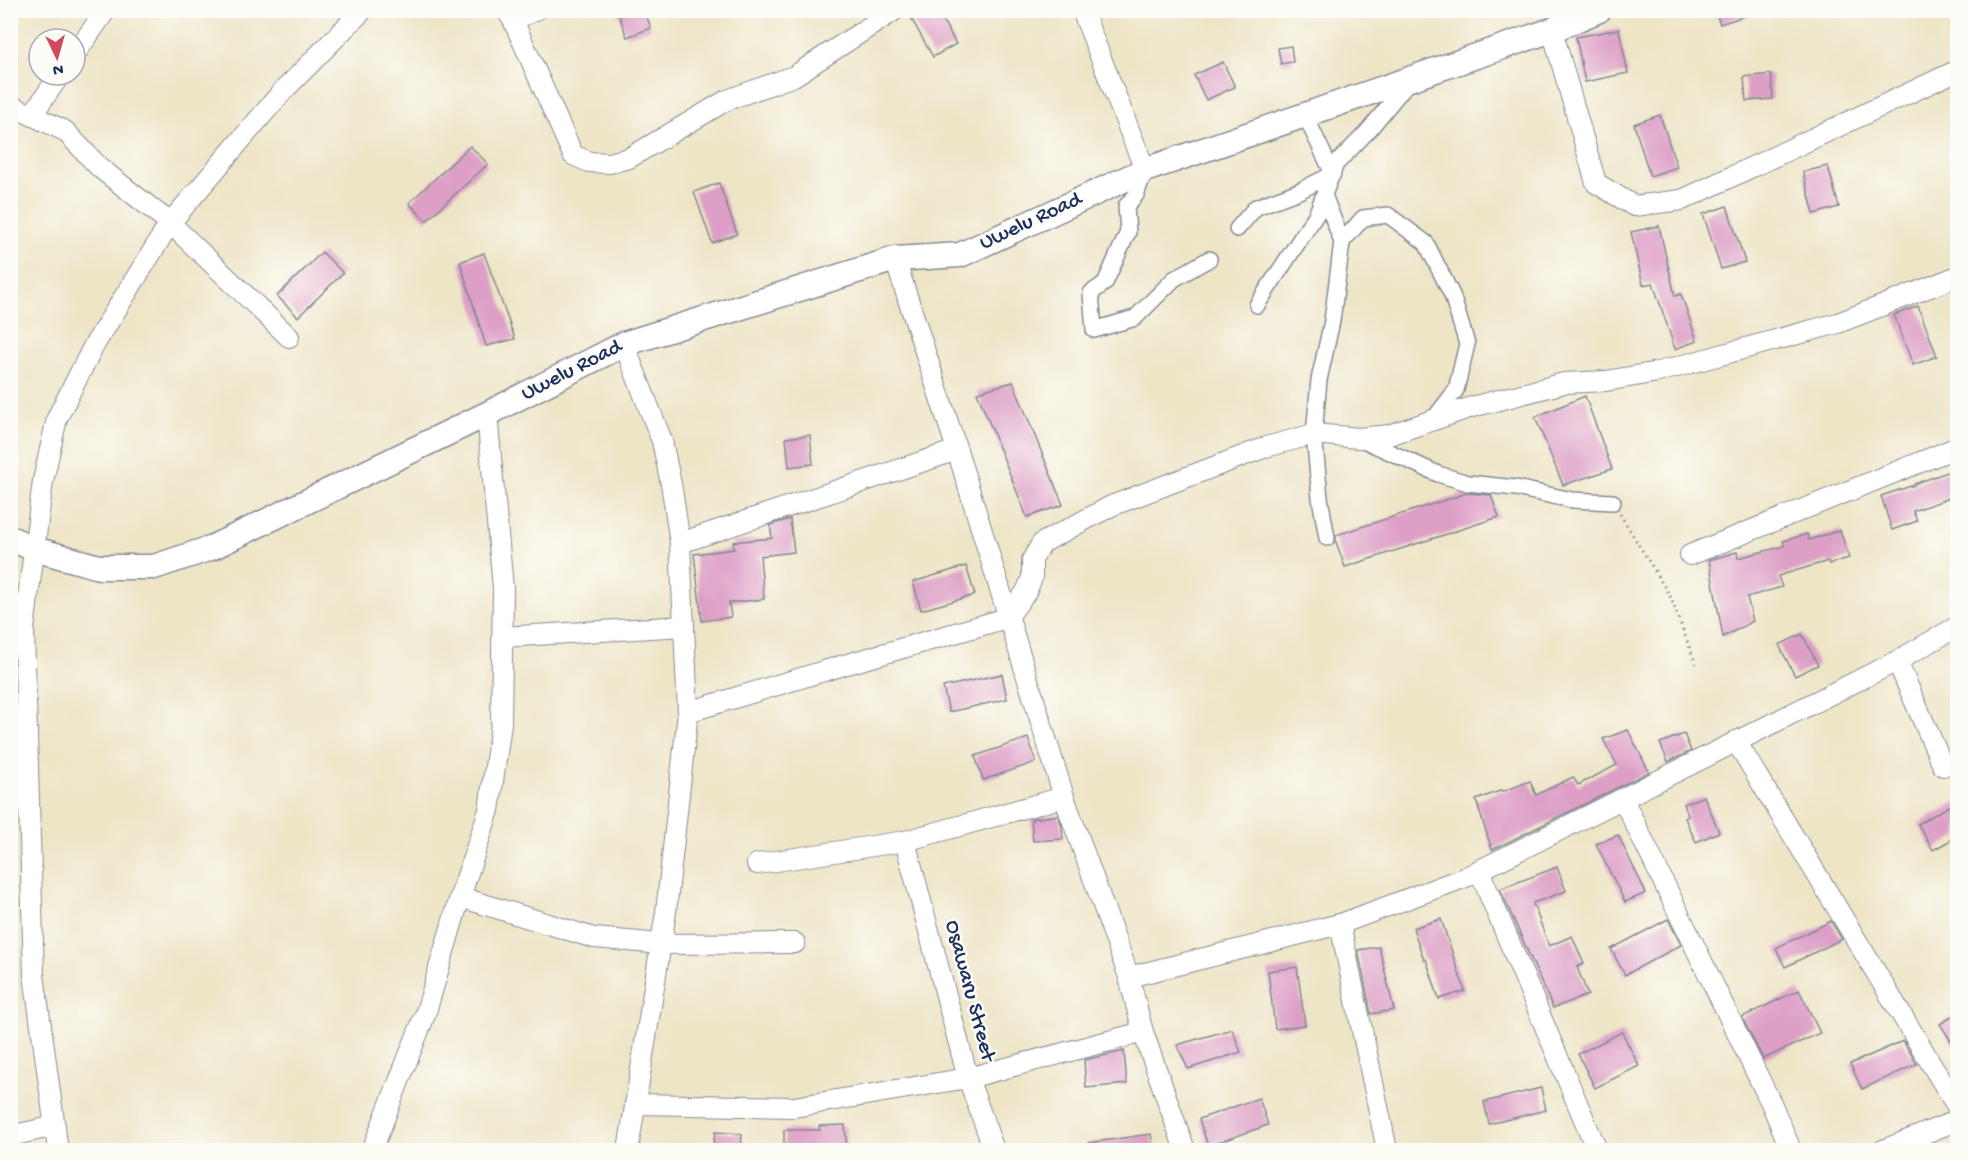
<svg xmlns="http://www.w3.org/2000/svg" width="1968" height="1161" viewBox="0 0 1968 1161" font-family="'Gochi Hand',sans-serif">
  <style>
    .building { fill: #dd9fc6 }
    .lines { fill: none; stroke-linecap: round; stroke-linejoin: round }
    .pedestrian-casing { stroke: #848a92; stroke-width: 18 }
    .minor-casing { stroke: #848a92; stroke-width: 22 }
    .tertiary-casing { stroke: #848a92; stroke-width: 27 }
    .path { stroke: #848a92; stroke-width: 3; stroke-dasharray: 1.5 4.5; stroke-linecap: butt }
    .pedestrian { stroke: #fff; stroke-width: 15 }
    .minor { stroke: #fff; stroke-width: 20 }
    .tertiary { stroke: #fff; stroke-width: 24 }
    .labels { text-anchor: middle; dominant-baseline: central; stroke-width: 5; stroke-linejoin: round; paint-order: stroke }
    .street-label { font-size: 22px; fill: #1b2f5e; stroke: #fdfcf7 }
  </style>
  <rect width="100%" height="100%" fill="#fdfcf7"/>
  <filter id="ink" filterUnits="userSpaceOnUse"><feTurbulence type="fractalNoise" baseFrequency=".0167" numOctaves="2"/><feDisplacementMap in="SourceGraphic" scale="12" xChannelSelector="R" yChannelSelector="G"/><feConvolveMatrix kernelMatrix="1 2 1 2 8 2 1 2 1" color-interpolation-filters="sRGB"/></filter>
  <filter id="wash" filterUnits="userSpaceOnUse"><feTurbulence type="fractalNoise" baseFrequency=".008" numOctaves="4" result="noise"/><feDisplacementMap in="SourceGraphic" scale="24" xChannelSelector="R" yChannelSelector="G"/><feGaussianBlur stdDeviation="1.35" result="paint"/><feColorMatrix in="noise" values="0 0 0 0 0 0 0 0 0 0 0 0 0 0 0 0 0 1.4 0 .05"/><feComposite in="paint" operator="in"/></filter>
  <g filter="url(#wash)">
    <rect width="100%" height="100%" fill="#eee5c7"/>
    <g id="blocks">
      <g class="building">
        <polygon points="617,10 644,10 651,28 627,37"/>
        <polygon points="926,10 937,10 956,44 933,57 911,18"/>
        <polygon points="1715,10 1754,10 1754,13 1720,24"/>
        <polygon points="1619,29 1628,73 1585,82 1576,37"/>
        <polygon points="1291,46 1293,62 1281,64 1278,48"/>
        <polygon points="1223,62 1235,87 1206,100 1194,75"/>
        <polygon points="1771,74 1773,99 1746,101 1744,77"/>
        <polygon points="1660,115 1677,167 1650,176 1634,124"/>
        <polygon points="470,146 488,164 426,221 409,203"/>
        <polygon points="1828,166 1839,207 1814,214 1803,172"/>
        <polygon points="719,183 737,234 712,243 694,192"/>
        <polygon points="1727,206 1745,262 1721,269 1703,214"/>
        <polygon points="1659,226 1675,296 1681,294 1697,341 1675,349 1653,283 1643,285 1631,232"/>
        <polygon points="322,252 343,273 298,317 277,296"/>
        <polygon points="484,253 515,339 486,346 460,262"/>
        <polygon points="1918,306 1937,356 1913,365 1894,315"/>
        <polygon points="1013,382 1063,505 1027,517 977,392"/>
        <polygon points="1585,396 1612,469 1563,485 1535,417"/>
        <polygon points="810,435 813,464 789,467 786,438"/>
        <polygon points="1958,468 1958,495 1913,511 1917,521 1892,530 1881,496 1914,485 1914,484"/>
        <polygon points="1467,493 1491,495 1499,517 1345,567 1336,542 1336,535"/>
        <polygon points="790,519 794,552 760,556 764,599 729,603 731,617 702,621 694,554 734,549 733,542 772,538 770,525"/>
        <polygon points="1840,530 1849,558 1829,564 1828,561 1778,576 1782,587 1747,597 1753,621 1723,637 1709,560 1737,552 1738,558 1784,546 1783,541 1807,534 1809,540"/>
        <polygon points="966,566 975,595 921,610 913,582"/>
        <polygon points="1802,634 1818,665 1795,676 1779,645"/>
        <polygon points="1002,674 1007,699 949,712 943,687"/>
        <polygon points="1628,730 1649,772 1492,850 1476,800 1502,790 1502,792 1530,781 1536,795 1573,777 1578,785 1617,765 1603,739"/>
        <polygon points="1684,734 1691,751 1668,762 1660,743"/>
        <polygon points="1028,738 1036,762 983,780 975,756"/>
        <polygon points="1704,796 1719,832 1696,842 1685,818 1688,816 1684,804"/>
        <polygon points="1958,801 1958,836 1933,850 1918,824"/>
        <polygon points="1058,815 1062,826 1063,839 1033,841 1031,819"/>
        <polygon points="1618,835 1646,893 1625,902 1596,844"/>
        <polygon points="1557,867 1566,891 1533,903 1549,946 1572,936 1584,964 1577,967 1588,995 1553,1008 1500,889"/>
        <polygon points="1441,919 1465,991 1439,999 1426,959 1424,960 1413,928"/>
        <polygon points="1668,919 1681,945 1625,975 1611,949"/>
        <polygon points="1831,921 1842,939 1785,967 1776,948"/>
        <polygon points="1379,947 1394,1010 1371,1014 1358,950"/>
        <polygon points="1297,967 1305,1025 1275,1029 1268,971"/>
        <polygon points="1799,990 1820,1033 1763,1059 1742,1017"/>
        <polygon points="1958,1013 1958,1052 1940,1024"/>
        <polygon points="1232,1029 1241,1052 1188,1069 1177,1045"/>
        <polygon points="1622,1032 1639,1066 1595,1088 1578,1054"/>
        <polygon points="1903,1041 1917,1064 1862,1089 1850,1064"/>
        <polygon points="1124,1051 1127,1084 1086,1088 1084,1060"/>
        <polygon points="1541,1088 1546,1110 1489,1124 1484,1102"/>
        <polygon points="1259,1098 1268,1125 1208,1146 1199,1119"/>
        <polygon points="845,1125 847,1150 784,1150 784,1130 820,1130 819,1126"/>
        <polygon points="715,1132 742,1134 741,1150 713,1150"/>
        <polygon points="1151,1134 1154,1150 1088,1150 1088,1143"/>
      </g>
    </g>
  </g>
  <g filter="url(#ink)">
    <use href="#blocks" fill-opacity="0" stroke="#848a92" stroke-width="1.5"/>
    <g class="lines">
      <g class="pedestrian-casing">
        <g id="pedestrian">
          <polyline points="1145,170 1136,195 1126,206 1128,232 1105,283 1091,293 1094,330 1135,318 1174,279 1209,259"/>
          <polyline points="1324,195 1342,242 1363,218 1388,215 1426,243 1452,295 1467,344 1456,390 1432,421"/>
          <polyline points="1237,229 1256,207 1299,191 1333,174 1305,115"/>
          <polyline points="1257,305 1316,215 1336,164 1368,131 1409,81"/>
          <polyline points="1359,438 1438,474 1468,483 1516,488 1572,500 1613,502"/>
          <polyline points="1327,538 1320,498 1314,434 1319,380 1332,321 1342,242"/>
        </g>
      </g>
      <g class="minor-casing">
        <g id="minor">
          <polyline points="506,10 513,20 573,155 589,162 609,163 629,158 727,100 794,76 895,10"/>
          <polyline points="1082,10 1145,170"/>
          <polyline points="513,20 536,10"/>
          <polyline points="1552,30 1596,183 1634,206 1682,200 1958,70"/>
          <polyline points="75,54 106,10"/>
          <polyline points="10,105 65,131 100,168 170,223 289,337"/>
          <polyline points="32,115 60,75"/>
          <polyline points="895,259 957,450 1064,797 1129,977 1143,1032 1185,1150"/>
          <polyline points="624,344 662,441 672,489 680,543 688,712 666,912 628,1150"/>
          <polyline points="680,543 957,450"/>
          <polyline points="1690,555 1958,447"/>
          <polyline points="502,637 684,626"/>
          <polyline points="1897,661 1943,766"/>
          <polyline points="688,712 844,665 1007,618 1026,592 1032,578 1032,560 1042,543 1111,506 1266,447 1314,434 1359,438 1389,435 1472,407 1564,383 1606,381 1658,372 1838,323 1958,276"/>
          <polyline points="1736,741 1958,1108"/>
          <polyline points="1623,799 1772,1105 1791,1150"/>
          <polyline points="905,841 968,1078 994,1150"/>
          <polyline points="757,864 905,841 1064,797"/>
          <polyline points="1479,870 1597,1150"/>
          <polyline points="460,897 594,938 661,944 795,943"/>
          <polyline points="1340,924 1387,1150"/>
          <polyline points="1129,977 1340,924 1466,877 1897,661 1958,626"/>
          <polyline points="635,1104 794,1107 968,1078 1143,1032"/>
          <polyline points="10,1136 55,1126"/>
          <polyline points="58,1150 34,975 24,629 43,481 57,418 93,347 170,223 281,93 363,10"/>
          <polyline points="372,1150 426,1012 460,897 489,810 501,724 503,588 487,414"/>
          <polyline points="1883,1150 1958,1120"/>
        </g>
      </g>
      <g class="tertiary-casing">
        <polyline id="tertiary" points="10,538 34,549 99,567 154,567 211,548 487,414 624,344 895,259 960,255 1145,170 1552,30 1599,10"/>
      </g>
      <polyline class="path" points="1620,514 1670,596 1696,664"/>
      <use href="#pedestrian" class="pedestrian"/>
      <use href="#minor" class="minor"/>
      <use href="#tertiary" class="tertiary"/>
    </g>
  </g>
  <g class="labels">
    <g class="street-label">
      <text transform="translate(1031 222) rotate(-25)">Uwelu Road</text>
      <text transform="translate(572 371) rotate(-27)">Uwelu Road</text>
      <text transform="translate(969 991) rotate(75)">Osawaru Street</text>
    </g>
  </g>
  <rect width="1968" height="1161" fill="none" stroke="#fdfcf7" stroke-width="36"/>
  <g transform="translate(57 57) rotate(175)"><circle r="28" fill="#fdfcf7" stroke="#a3aaba" stroke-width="1.5"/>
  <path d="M0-4.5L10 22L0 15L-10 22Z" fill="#d1495b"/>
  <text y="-9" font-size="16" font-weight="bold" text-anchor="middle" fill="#1b2f5e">N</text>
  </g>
</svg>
